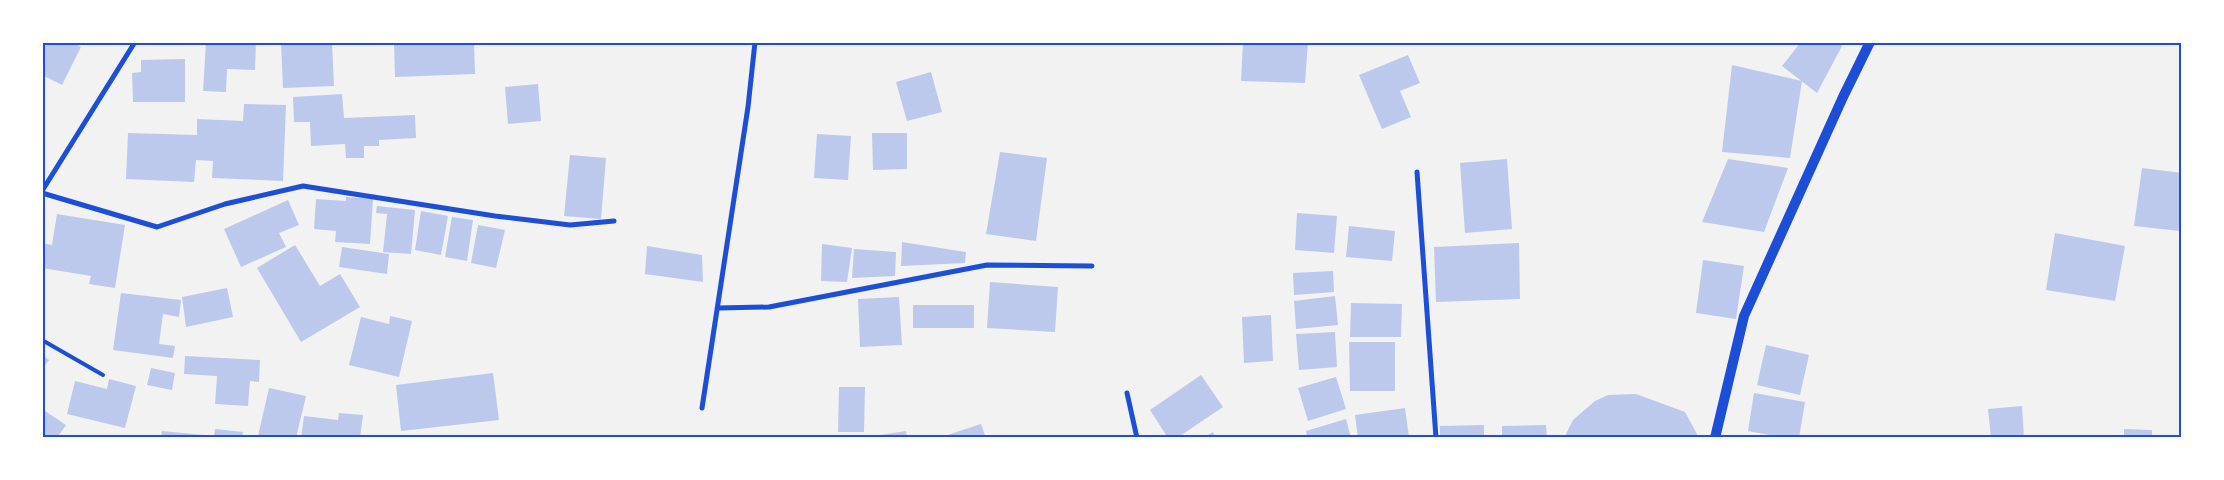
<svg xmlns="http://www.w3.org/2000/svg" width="2224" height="480" viewBox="0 0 2224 480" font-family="Arial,sans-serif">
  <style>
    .building { fill: #bdc9ec }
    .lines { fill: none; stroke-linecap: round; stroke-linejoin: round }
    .service { stroke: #1d4ed8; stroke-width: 4 }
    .minor { stroke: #1d4ed8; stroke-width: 5 }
    .secondary { stroke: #1d4ed8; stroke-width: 10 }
    .neatline { fill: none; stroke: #1d4ed8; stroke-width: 2 }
  </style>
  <rect width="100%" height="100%" fill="#f2f2f2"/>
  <g class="building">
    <polygon points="42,42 72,42 81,47 62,85 42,75"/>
    <polygon points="206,42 256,42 255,70 227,69 226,92 203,91"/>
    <polygon points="281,42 332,42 334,86 283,88"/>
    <polygon points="394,42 474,42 475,74 395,77"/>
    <polygon points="1243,42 1308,42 1305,83 1241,81"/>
    <polygon points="1801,42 1837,42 1842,46 1817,93 1782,66"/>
    <polygon points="1408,55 1420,83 1400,91 1411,117 1382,129 1359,75"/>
    <polygon points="185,59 185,102 133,102 132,73 141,72 141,60"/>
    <polygon points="1732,65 1802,81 1790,158 1722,152"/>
    <polygon points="931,72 942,112 907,121 896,82"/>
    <polygon points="538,84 541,121 508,124 505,87"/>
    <polygon points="342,94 344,118 415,115 416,138 379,140 379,146 364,146 364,158 346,158 345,144 311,146 310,122 294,122 293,97"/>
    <polygon points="244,104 286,105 283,181 212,178 213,161 196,160 194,182 126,179 128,133 197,135 197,119 243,121"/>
    <polygon points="872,133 907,133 907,169 873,170"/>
    <polygon points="817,134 851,136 848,180 814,178"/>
    <polygon points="1000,152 1047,158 1036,241 986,234"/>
    <polygon points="570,155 606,158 601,219 564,216"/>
    <polygon points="1507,159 1512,229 1465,233 1460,163"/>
    <polygon points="1728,159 1788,168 1764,232 1702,222"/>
    <polygon points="2142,168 2182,173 2180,231 2134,226"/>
    <polygon points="346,197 373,199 370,244 335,242 336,231 314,229 316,199 346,201"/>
    <polygon points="288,200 299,225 279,233 286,247 241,267 224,229"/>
    <polygon points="377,206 415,210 411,254 383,252 387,214 376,213"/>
    <polygon points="421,211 448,216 441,255 415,250"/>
    <polygon points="1297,213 1337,216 1334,253 1295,250"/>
    <polygon points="57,214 125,225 115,288 89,284 91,276 42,268 42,243 52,245"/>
    <polygon points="452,217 473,220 467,261 445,257"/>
    <polygon points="478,225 505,230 496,268 471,263"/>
    <polygon points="1349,226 1395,231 1392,261 1346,257"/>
    <polygon points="2055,233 2125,246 2115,301 2046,290"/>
    <polygon points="902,242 966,252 965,263 901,266"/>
    <polygon points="1519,243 1520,299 1436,302 1434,247"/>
    <polygon points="822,244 852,248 847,282 821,281"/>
    <polygon points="295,245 320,286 340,274 360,307 301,342 257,268"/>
    <polygon points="647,246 702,255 703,282 645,274"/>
    <polygon points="342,247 389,254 387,274 339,267"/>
    <polygon points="854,249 896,252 895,276 852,278"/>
    <polygon points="1703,260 1744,266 1736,319 1696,313"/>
    <polygon points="1333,271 1334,292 1294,295 1293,273"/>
    <polygon points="990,282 1058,287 1055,332 987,328"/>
    <polygon points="227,288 233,317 186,327 182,297"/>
    <polygon points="121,293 181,300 179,317 163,314 159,344 175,346 173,358 113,350"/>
    <polygon points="1335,296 1338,325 1296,329 1294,301"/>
    <polygon points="899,297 902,345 860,347 858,299"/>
    <polygon points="1351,303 1402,304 1401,337 1350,337"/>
    <rect x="913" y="305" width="61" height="23"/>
    <polygon points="1271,315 1273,361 1244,363 1242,317"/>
    <polygon points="390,316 412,321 399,377 349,365 361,317 389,324"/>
    <polygon points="1335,332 1337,367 1299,370 1296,334"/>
    <polygon points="1349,342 1395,342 1395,391 1350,391"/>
    <polygon points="1766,345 1809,355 1800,395 1757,385"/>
    <polygon points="42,355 49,360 42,369"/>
    <polygon points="185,356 260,360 259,382 250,381 248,406 215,404 217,376 184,374"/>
    <polygon points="151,368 175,373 172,390 147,385"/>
    <polygon points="493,373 499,420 401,431 396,385"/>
    <polygon points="1201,375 1223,407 1177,438 1168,438 1150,410"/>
    <polygon points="1336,377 1346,409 1308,421 1298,388"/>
    <polygon points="109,379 136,386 125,428 67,414 75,381 107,389"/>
    <polygon points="839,387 865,387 864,432 838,432"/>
    <polygon points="269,388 306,396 296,438 258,436"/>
    <polygon points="1754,393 1805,402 1799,438 1786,438 1748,431"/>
    <polygon points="1636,394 1685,412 1697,434 1696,438 1564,438 1573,420 1595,401 1608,395"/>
    <polygon points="2022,406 2024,438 1991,438 1988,409"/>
    <polygon points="1405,408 1409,437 1358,438 1355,415"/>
    <polygon points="42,409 66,425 57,438 42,438"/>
    <polygon points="339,413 363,415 360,438 301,438 304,416 338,420"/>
    <polygon points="1346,419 1351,438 1307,438 1306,431"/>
    <polygon points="981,424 986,438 941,438 941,437"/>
    <polygon points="1484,425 1484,438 1440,438 1440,426"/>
    <polygon points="1546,425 1547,438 1502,438 1502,426"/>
    <polygon points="215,429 243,432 242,438 161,438 162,431 214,436"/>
    <polygon points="2124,429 2152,430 2152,438 2124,438"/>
    <polygon points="906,431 907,438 873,438 873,436"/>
    <polygon points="1213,432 1216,438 1203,438"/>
  </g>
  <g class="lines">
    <polyline class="service" points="42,340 103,375"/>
    <g class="minor">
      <polyline points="1417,172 1436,438"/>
      <polyline points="42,191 135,42"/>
      <polyline points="42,193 157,227 225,204 303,186 495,216 570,225 614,221"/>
      <polyline points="718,308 769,307 987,265 1092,266"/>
      <polyline points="1127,393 1137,438"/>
      <polyline points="702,408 748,107 755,42"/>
    </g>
    <polyline class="secondary" points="1715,438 1744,316 1843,97 1870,42"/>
  </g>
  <rect width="2224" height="480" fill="none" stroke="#ffffff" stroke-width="88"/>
  <rect x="44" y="44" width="2136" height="392" class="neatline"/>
</svg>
